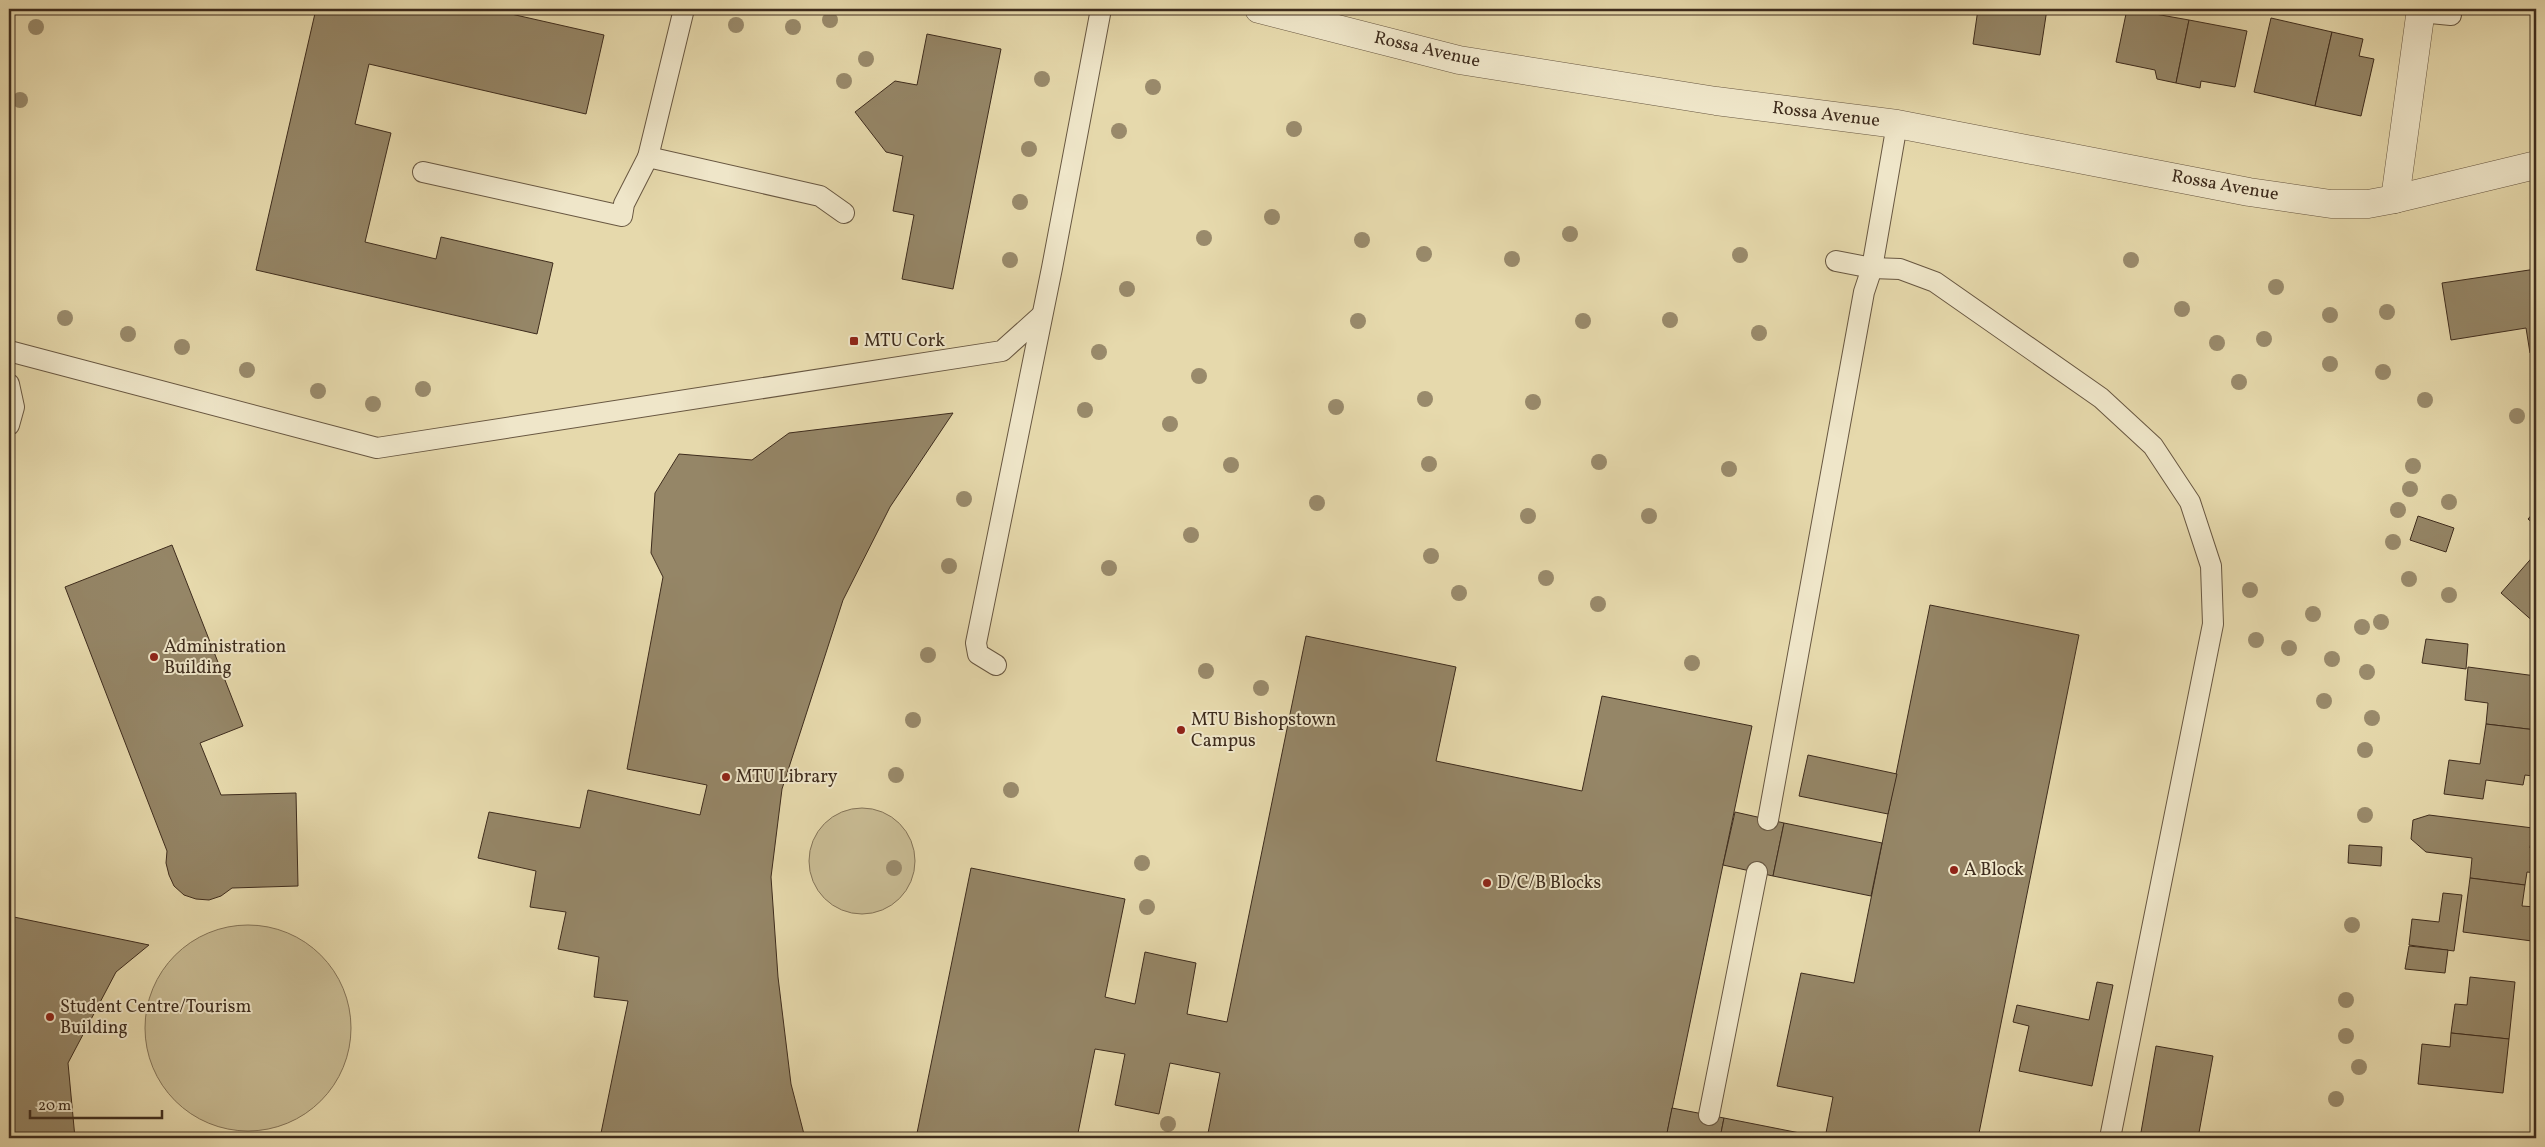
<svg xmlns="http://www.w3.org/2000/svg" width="2545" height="1147" viewBox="0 0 2545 1147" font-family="Vollkorn,serif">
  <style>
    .green { fill: #c9bc94; stroke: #847458 }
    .building { fill: #958667; stroke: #3e2c1d }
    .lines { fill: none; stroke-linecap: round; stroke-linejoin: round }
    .service-casing { stroke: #685741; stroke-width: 22 }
    .minor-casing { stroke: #685741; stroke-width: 29 }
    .tertiary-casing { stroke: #685741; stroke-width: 29 }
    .service { stroke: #efe6c9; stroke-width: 20 }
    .minor { stroke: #efe6c9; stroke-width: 28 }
    .tertiary { stroke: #efe6c9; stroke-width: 28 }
    .tree { fill: #998a6b }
    .poi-dot { fill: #8f2418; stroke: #efe6c9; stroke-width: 2 }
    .labels { text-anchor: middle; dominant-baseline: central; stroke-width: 4; stroke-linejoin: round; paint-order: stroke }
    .street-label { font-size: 18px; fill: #3e2c1d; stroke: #efe6c9 }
    .poi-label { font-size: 18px; fill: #3e2c1d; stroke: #efe6c9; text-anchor: start }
  </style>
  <rect width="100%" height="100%" fill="#e6d9ac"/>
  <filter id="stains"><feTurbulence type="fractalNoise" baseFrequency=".004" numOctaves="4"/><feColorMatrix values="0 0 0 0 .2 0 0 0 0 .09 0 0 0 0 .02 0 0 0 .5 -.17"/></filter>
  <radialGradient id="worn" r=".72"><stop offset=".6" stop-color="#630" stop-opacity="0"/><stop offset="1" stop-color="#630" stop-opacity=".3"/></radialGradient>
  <g class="green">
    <circle cx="862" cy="861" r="53"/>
    <circle cx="248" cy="1028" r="103"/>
  </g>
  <g class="building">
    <polygon points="316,9 489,9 604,35 586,114 369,64 355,124 391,133 365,242 436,259 441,237 553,263 537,334 256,270"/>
    <polygon points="1978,9 2047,9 2040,55 1973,44"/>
    <polygon points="2127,9 2189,20 2176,83 2157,79 2155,70 2116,62"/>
    <polygon points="2271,18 2332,32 2315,106 2254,92"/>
    <polygon points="2189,20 2247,31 2235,87 2201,81 2200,88 2176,83"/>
    <polygon points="2332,32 2363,39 2359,56 2374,59 2361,116 2315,106"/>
    <polygon points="927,34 1001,49 953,289 902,279 914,215 893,211 903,156 886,152 855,112 895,81 917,85"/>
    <polygon points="2536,269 2536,352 2530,353 2526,328 2451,340 2442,283"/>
    <polygon points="953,413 890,507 843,600 782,789 771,877 778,977 791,1084 805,1138 600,1138 628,1001 594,997 599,957 558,949 566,912 530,907 536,871 478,858 489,812 580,828 588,790 700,815 707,785 627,769 663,577 651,553 655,493 679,454 752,460 789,433"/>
    <polygon points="2536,510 2536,526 2528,519"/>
    <polygon points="2418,516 2454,528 2446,552 2410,540"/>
    <polygon points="172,545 243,726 200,743 221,795 296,793 298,886 232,888 221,896 209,900 196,899 184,895 174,886 169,875 166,863 167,851 65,587"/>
    <polygon points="2536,553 2536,624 2501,593"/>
    <polygon points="1930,605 2079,635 1978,1138 1825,1138 1833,1097 1777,1086 1801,973 1854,983"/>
    <polygon points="1306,636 1456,667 1436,761 1582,791 1602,696 1752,726 1666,1138 1207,1138 1220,1073 1170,1063 1159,1114 1115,1105 1125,1054 1095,1049 1077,1138 916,1138 971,868 1125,899 1105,997 1135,1004 1145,952 1172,958 1196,963 1187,1014 1227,1022"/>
    <polygon points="2426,639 2468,644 2466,669 2422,663"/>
    <polygon points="2468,667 2536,676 2536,730 2486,724 2488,703 2465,700"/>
    <polygon points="2486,724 2536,730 2533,776 2525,775 2523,785 2486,780 2483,799 2444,794 2449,760 2480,764"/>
    <polygon points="1808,755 1897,774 1888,814 1799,796"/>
    <polygon points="1735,812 1784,823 1773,876 1723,865"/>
    <polygon points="2429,815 2533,828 2530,848 2536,849 2536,873 2527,872 2525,885 2470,878 2472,858 2426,852 2411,839 2413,820"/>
    <polygon points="1784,823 1882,843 1871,896 1773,876"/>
    <polygon points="2349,845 2382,847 2381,866 2348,863"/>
    <polygon points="2470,878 2525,885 2522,906 2536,907 2532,941 2463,932"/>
    <polygon points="2443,893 2462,895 2454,951 2409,945 2412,919 2439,922"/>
    <polygon points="9,916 149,945 116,972 68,1063 75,1138 9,1138"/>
    <polygon points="2409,946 2448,950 2445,973 2405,969"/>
    <polygon points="2470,977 2515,982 2509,1039 2451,1033 2455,1004 2467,1005"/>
    <polygon points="2097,982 2113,985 2092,1086 2019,1071 2029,1026 2013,1022 2017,1005 2089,1020"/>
    <polygon points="2451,1033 2509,1039 2503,1093 2418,1084 2422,1044 2450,1047"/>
    <polygon points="2156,1046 2213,1056 2198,1138 2140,1138"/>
    <polygon points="1672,1108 1724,1118 1720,1138 1666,1138"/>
    <polygon points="1724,1118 1825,1138 1720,1138"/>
  </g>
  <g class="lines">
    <g class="service-casing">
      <g id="service">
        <polyline points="684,9 648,157 820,196 844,213"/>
        <polyline points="2420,12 2451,15"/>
        <polyline points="423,172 622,216 624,204 648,157"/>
        <polyline points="1836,261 1872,268 1900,269 1935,282 2101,398 2153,446 2190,502 2211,566 2213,624 2110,1138"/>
        <polyline points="9,351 377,448 1002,351 1041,316"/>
        <polyline points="9,384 14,407 9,425"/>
        <polyline points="996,665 978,654 976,643 1052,268 1101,9"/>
        <polyline points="1768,820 1864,292 1872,268 1897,124"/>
        <polyline points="1709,1115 1757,872"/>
      </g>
    </g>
    <g class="minor-casing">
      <polyline id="minor" points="2395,199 2421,9"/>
    </g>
    <g class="tertiary-casing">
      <polyline id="tertiary" points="1259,9 1459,60 1716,101 1897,124 2249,192 2331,204 2368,204 2395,199 2536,165"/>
    </g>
    <use href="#service" class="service"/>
    <use href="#minor" class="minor"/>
    <use href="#tertiary" class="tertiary"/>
  </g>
  <g class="tree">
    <circle cx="830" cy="20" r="8"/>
    <circle cx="736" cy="25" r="8"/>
    <circle cx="36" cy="27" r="8"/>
    <circle cx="793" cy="27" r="8"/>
    <circle cx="866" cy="59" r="8"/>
    <circle cx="1042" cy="79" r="8"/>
    <circle cx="844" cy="81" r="8"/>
    <circle cx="1153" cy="87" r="8"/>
    <circle cx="20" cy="100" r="8"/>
    <circle cx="1294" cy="129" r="8"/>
    <circle cx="1119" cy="131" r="8"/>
    <circle cx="1029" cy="149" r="8"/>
    <circle cx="1020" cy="202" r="8"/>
    <circle cx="1272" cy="217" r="8"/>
    <circle cx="1570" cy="234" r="8"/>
    <circle cx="1204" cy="238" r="8"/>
    <circle cx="1362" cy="240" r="8"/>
    <circle cx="1424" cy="254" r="8"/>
    <circle cx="1740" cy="255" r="8"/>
    <circle cx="1512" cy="259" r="8"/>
    <circle cx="1010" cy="260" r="8"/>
    <circle cx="2131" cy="260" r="8"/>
    <circle cx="2276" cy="287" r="8"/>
    <circle cx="1127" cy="289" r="8"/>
    <circle cx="2182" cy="309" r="8"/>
    <circle cx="2387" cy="312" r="8"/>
    <circle cx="2330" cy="315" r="8"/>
    <circle cx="65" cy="318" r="8"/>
    <circle cx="1670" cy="320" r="8"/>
    <circle cx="1358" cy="321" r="8"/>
    <circle cx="1583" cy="321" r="8"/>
    <circle cx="1759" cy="333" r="8"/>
    <circle cx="128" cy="334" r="8"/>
    <circle cx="2264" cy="339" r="8"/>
    <circle cx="2217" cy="343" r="8"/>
    <circle cx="182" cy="347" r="8"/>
    <circle cx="1099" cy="352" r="8"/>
    <circle cx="2330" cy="364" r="8"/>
    <circle cx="247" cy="370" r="8"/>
    <circle cx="2383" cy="372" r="8"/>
    <circle cx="1199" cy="376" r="8"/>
    <circle cx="2239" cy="382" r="8"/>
    <circle cx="423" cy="389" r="8"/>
    <circle cx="318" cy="391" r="8"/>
    <circle cx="1425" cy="399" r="8"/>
    <circle cx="2425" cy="400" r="8"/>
    <circle cx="1533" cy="402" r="8"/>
    <circle cx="373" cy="404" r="8"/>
    <circle cx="1336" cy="407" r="8"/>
    <circle cx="1085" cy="410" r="8"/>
    <circle cx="2517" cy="416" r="8"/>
    <circle cx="1170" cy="424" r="8"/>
    <circle cx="1599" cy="462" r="8"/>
    <circle cx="1429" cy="464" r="8"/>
    <circle cx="1231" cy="465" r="8"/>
    <circle cx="2413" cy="466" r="8"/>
    <circle cx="1729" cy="469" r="8"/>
    <circle cx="2410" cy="489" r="8"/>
    <circle cx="964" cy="499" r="8"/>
    <circle cx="2449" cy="502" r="8"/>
    <circle cx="1317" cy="503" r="8"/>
    <circle cx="2398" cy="510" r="8"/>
    <circle cx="1528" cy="516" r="8"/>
    <circle cx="1649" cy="516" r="8"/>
    <circle cx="1191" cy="535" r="8"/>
    <circle cx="2393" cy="542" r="8"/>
    <circle cx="1431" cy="556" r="8"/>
    <circle cx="949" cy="566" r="8"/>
    <circle cx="1109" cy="568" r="8"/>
    <circle cx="1546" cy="578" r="8"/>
    <circle cx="2409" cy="579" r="8"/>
    <circle cx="2250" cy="590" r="8"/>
    <circle cx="1459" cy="593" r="8"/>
    <circle cx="2449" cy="595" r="8"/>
    <circle cx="1598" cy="604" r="8"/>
    <circle cx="2313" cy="614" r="8"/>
    <circle cx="2381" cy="622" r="8"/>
    <circle cx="2362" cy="627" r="8"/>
    <circle cx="2256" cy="640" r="8"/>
    <circle cx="2289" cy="648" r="8"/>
    <circle cx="928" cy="655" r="8"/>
    <circle cx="2332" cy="659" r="8"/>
    <circle cx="1692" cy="663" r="8"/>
    <circle cx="1206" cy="671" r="8"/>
    <circle cx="2367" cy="672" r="8"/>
    <circle cx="1261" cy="688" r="8"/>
    <circle cx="2324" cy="701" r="8"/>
    <circle cx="2372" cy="718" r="8"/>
    <circle cx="913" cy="720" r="8"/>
    <circle cx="2365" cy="750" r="8"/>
    <circle cx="896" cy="775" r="8"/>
    <circle cx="1011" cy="790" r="8"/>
    <circle cx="2365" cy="815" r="8"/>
    <circle cx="1142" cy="863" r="8"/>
    <circle cx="894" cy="868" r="8"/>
    <circle cx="1147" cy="907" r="8"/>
    <circle cx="2352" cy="925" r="8"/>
    <circle cx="2346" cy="1000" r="8"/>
    <circle cx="2346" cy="1036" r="8"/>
    <circle cx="2359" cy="1067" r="8"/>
    <circle cx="2336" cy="1099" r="8"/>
    <circle cx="1168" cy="1124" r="8"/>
  </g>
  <g class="poi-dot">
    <rect x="849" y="336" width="10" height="10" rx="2.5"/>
    <circle cx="154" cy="657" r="5"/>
    <circle cx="1181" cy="730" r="5"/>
    <circle cx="726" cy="777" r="5"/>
    <circle cx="1954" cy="870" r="5"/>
    <circle cx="1487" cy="883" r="5"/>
    <circle cx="50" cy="1017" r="5"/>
  </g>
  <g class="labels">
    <g class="street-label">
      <text transform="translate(1427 50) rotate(13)">Rossa Avenue</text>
      <text transform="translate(1826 115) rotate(7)">Rossa Avenue</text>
      <text transform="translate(2225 186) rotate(10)">Rossa Avenue</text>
    </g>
    <g class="poi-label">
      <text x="864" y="341">MTU Cork</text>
      <text x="164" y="647">Administration<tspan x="164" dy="21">Building</tspan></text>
      <text x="1191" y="720">MTU Bishopstown<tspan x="1191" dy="21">Campus</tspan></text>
      <text x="736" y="777">MTU Library</text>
      <text x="1964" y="870">A Block</text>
      <text x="1497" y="883">D/C/B Blocks</text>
      <text x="60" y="1007">Student Centre/Tourism<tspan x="60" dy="21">Building</tspan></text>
    </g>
  </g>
  <rect width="2545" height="1147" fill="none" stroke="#e6d9ac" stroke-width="30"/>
  <rect x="10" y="10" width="2525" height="1127" fill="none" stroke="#3e2c1d" stroke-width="2.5"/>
  <rect x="15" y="15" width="2515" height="1117" fill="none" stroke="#3e2c1d"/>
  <path d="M30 1110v8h132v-8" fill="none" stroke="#3e2c1d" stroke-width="2.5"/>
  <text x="38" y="1110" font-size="15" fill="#3e2c1d" stroke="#efe6c9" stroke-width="4" paint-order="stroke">20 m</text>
  <rect width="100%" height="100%" filter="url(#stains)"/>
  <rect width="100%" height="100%" fill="url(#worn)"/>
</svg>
